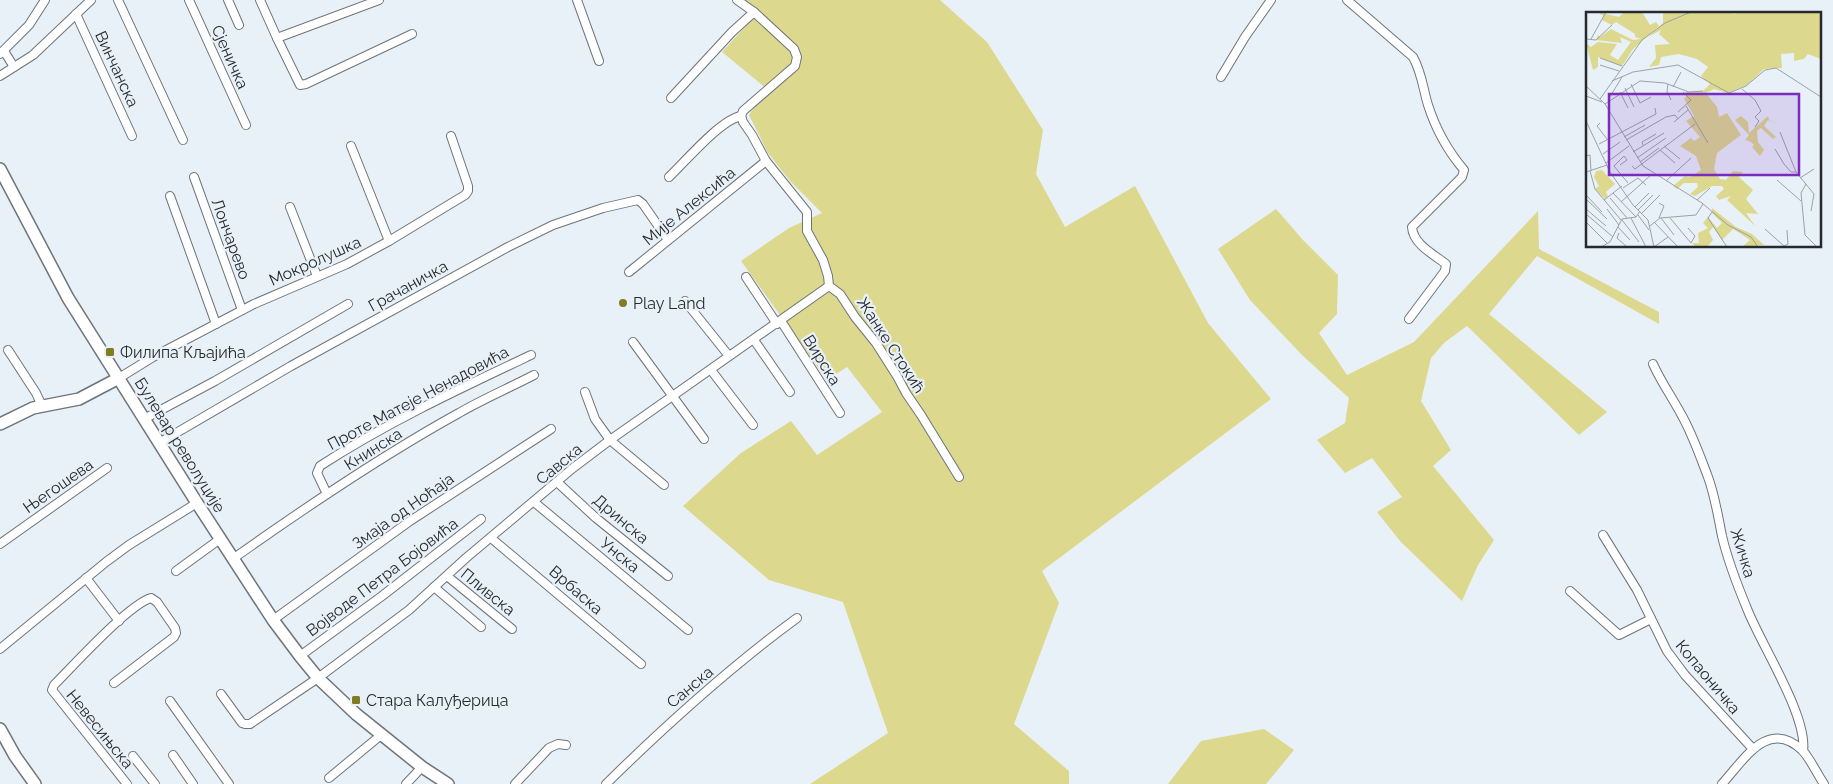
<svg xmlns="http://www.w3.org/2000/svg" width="1833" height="784" viewBox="0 0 1833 784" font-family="Raleway,sans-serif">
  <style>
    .green { fill: #dcd88d }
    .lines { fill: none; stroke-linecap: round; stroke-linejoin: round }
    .street-casing { stroke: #6d747a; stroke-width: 10 }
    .secondary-casing { stroke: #6d747a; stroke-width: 14 }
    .street { stroke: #fff; stroke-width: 8 }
    .secondary { stroke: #fff; stroke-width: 11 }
    .poi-dot { fill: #817c22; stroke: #e9f1f8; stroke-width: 2 }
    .labels { text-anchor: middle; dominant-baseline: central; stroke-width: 4.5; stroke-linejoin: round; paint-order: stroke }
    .street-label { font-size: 16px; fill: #272a2d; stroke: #e9f1f8 }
    .poi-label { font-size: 16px; fill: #272a2d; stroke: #e9f1f8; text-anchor: start }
    .inset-road { fill: none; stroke: #9ba1a7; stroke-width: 1 }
    .view { fill: #7b2cbf; fill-opacity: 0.15; stroke: #7b2cbf; stroke-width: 2.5 }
    .inset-edge { fill: none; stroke: #272a2d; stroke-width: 2.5 }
  </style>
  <rect width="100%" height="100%" fill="#e9f1f8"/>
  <g class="green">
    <polygon points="741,0 940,0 987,42 1043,130 1036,174 1065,227 1135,186 1208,323 1271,399 1042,571 1059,603 1014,724 1069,771 1069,784 810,784 888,733 843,602 769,580 683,506 741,453 791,421 817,455 882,412 847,367 827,380 741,261 789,228 822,213 790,181 768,153 749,115 767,89 722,52 755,16"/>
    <polygon points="1276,209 1303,240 1338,275 1337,314 1319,333 1347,375 1414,342 1538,211 1539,249 1659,312 1659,324 1537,256 1489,314 1607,412 1579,435 1467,326 1445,342 1431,358 1421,401 1451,450 1433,466 1494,540 1478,565 1462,601 1400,541 1377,512 1402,497 1372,458 1345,473 1317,440 1345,423 1349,398 1302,355 1250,300 1218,249"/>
    <polygon points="1264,729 1294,750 1266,784 1168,784 1201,741"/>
  </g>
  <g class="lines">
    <g class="street-casing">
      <g id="street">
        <polyline points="118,0 183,140"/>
        <polyline points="189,0 246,125"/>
        <polyline points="228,0 239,25"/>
        <polyline points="260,0 277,38 300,85 306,84 412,34"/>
        <polyline points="577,0 599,61"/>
        <polyline points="737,0 754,12 794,49 797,57 795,66 743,111 741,116"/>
        <path d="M1347,0l66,57c9,16 10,32 15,48 8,25 19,45 36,65l-2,7 -50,50c1,17 21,27 34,37l-1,7 -36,48"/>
        <polyline points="76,14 132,136"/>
        <polyline points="277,38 379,0"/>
        <polyline points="4,51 14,67"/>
        <polyline points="0,54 29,25 45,0"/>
        <polyline points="0,76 33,55 91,0"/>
        <polyline points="1221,77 1245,37 1271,0"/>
        <polyline points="671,98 732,32 754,12"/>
        <polyline points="741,116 743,122 752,135 766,161 807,212 807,231 823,260 828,276 829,286 840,294 855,317 876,343 897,376 906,393 921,415 959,477"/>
        <polyline points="351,146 389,241"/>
        <polyline points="194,177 242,310"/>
        <path d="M669,177c16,-15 51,-57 72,-61"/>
        <polyline points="170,196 216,324"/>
        <polyline points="290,207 317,276"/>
        <polyline points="629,272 766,161"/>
        <polyline points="746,277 777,324"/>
        <polyline points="685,301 729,356"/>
        <polyline points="781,321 840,413"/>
        <polyline points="754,340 790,392"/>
        <polyline points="633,342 704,439"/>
        <polyline points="8,350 36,393 42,406"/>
        <path d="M1653,364c8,18 19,33 28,50 11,19 19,42 27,63 7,19 10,39 14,59 6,26 16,51 26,75 14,35 60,106 55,140"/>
        <polyline points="711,370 753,425"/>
        <polyline points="119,378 153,357 254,304 347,264 389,241 465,195 468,191 468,186 451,136"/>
        <polyline points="585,392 595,419 610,440 664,485"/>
        <polyline points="144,419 215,381 348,304"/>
        <polyline points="159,443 291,366 508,247 553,225 603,208 638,200 643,204 668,240"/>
        <polyline points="557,482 596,518 668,576"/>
        <path d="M327,494l-10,-21 3,-7c66,-43 139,-77 211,-111"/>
        <polyline points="534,502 688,630"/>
        <polyline points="1603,535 1637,590 1667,651 1685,675 1753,749"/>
        <polyline points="491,538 641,664"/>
        <polyline points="0,544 107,468"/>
        <path d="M234,558c72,-51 147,-102 225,-145 24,-14 50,-25 75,-38"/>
        <polyline points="176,571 220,539"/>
        <polyline points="447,576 512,629"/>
        <polyline points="86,578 119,621"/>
        <polyline points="434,587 481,627"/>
        <polyline points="1570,591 1619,635 1651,619"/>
        <polyline points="273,620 410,521 551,429"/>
        <polyline points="0,649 106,562 129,545 197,503"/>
        <polyline points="300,656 382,596 481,519"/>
        <path d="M114,683l60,-46 2,-4 -1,-5 -18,-26 -6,-4c-23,7 -77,67 -97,87l-2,5 75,94"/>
        <polyline points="221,694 242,723 245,724 250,724 318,678 409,610 466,558 573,468 610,440 829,286"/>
        <polyline points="170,701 229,784"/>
        <polyline points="173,755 193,784"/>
        <polyline points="133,756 155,784"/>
        <polyline points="329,778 381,735"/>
        <polyline points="406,784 422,767"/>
        <polyline points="515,784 549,748 558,744 566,745"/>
        <path d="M606,784c60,-59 123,-116 191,-166"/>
        <path d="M1722,784c22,-24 46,-67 81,-33 8,9 14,23 21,33"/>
      </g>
    </g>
    <g class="secondary-casing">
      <g id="secondary">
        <polyline points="0,169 68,298 197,503 273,620 300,656 318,678 356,714 422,767 448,784"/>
        <polyline points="0,424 33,408 79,399 119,378"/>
        <polyline points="0,729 15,756 35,784"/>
      </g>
    </g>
    <use href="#street" class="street"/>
    <use href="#secondary" class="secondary"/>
  </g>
  <g class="poi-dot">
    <circle cx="623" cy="303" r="5"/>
    <rect x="105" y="347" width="10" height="10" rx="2.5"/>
    <rect x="351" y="695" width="10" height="10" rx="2.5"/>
  </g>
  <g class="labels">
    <g class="street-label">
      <text transform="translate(230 57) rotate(66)">Сјеничка</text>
      <text transform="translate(117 69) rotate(65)">Винчанска</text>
      <text transform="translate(689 206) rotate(-39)">Мије Алексића</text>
      <text transform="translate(231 239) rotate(70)">Лончарево</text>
      <text transform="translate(315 261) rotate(-24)">Мокролушка</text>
      <text transform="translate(408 286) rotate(-29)">Грачаничка</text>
      <text transform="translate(891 345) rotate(57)">Жанке Стокић</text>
      <text transform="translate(822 360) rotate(58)">Вирска</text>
      <text transform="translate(418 398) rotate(-28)">Проте Матеје Ненадовића</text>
      <text transform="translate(180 445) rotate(58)">Булевар револуције</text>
      <text transform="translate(373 449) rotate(-32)">Книнска</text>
      <text transform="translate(559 464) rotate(-40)">Савска</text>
      <text transform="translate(58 486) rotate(-35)">Његошева</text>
      <text transform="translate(403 511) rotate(-35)">Змаја од Ноћаја</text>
      <text transform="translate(621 519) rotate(40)">Дринска</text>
      <text transform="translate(1743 553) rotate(73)">Жичка</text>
      <text transform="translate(620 555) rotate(39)">Унска</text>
      <text transform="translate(382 577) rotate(-37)">Војводе Петра Бојовића</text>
      <text transform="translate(576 590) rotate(41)">Врбаска</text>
      <text transform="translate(488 592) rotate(39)">Пливска</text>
      <text transform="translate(1708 677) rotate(50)">Копаоничка</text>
      <text transform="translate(690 687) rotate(-40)">Санска</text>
      <text transform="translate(100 729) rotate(51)">Невесињска</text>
    </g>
    <g class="poi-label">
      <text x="633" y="303">Play Land</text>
      <text x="120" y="352">Филипа Кљајића</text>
      <text x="366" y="700">Стара Калуђерица</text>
    </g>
  </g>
  <g transform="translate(1586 12)">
    <rect width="235" height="235" fill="#e9f1f8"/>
    <path d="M11,0l22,5 5,-5h18l8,13 6,-3 3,4 -26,23 -11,17 -24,-9v10l-5,3 -7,-27 5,4 7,-5 19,2 -7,11 8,5 13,-18 -11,-5 2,6 -26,-3 2,-5 2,2 11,-8 22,11 8,-1 -6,-2v-3l-19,-12 -4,3 -10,-5 2,-4zM77,0h72l-2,3 4,-3h84v47l-13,-5 -4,5 -10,2v-8l-13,1 1,14 -18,1 -17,16 -19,8 -14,-4 -8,4 11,14 2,10 8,-4 14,22 -24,18 -3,16 6,10 6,1 7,-9 10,1 -4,5 14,13 -7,9 12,15 -12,-1 9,13 -28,-26 4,-4 -12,4 -3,-4 8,-7 -2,-3h-10l-17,10 -5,-2 8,-7 -1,-4h-13l-7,6 -4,-3 12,-10 5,1 11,-7 -5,-14 -16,-10 11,-8 3,3 6,-4 -14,-16 8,-5 -10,-17 3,-4 -2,-3 18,-1 7,-7 -9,-8 7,-9 -11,-8 -18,-5 -18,3 -2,8 -10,2 7,-9 -1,-13 15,-1 -11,-10 2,-4 -13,7 15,-14zM155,104l7,6 1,11 19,-17 1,4 12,6 -13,-6 -4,6 12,11 -3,2 -12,-11 -4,3 1,11 6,8 -4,6 -8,-9 2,-2 -3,-3 -6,-2 4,-5 -14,-15zM16,158l13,14 -9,8 2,4 -3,3 -10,-10 4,-3 -5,-9 2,-6zM126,196l24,19 16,7 12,11 -22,2 8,-7 -17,-11 -11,11 -9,-13 -4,5 4,8 -6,7h-12l-3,-4h7l-1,-10 10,-5 -5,-5 5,-6 9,11 5,-5 -10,-10z" fill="#dcd88d"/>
    <path class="inset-road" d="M0,27l10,1 16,-15M5,27l15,-27M14,46l22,8M14,53l19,6M26,69l21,-9 45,-7 51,28 17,-7 19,-16 11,-2 45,29M45,72l9,19 11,-6M82,72l-1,7 4,9M0,74l19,18 38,62 59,37 26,22 23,12 7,10M87,75l8,-15M39,76l9,19M156,77l13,11 6,11 -6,6 4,4 -4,6M34,80l8,16M0,84l16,6M14,87l42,-59 23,-17 26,-11M22,88l14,-23M19,92l35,-23 25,2 24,9 14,-1M100,94l22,37M92,100l13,-12 -8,-8M0,109l24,51 23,33 15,15 6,27 14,-10M88,110l14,-12M14,111l-3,3 10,13M194,120l16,40M38,125l21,-12M40,128l40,-23 9,-2 3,4M13,132l57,-30 -1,-6M57,133l-1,-3 14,-8M78,134l16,13M189,137l9,15 7,8h5l18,22 -3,17M74,138l15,13M47,140l31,-19M17,142l17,-12M0,144l4,-1 1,16M51,146l29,-20M54,150l19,-14M20,151l23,-17M34,153l7,-5 -3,-4 -10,10 14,17M46,154l3,3 60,-45M4,159l5,18 26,31M0,160l21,-7M214,166l14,-9M191,168l24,21M80,169l25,-23M220,172l-5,9 4,42 12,12M37,176l15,-10 8,7M27,181l23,24M1,184l15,16M24,186l17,20M0,187l21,20M18,188l18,-14M111,188l13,-12M35,190l31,-28M49,195l14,-14M0,197l20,17M21,197l12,16M52,198l15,-15M126,200l-4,6 19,29M56,201l18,-18M0,202l27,23M52,203l11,15M45,206l15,29M73,206l5,-12 -5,-3M75,206l13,17M84,206l21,25 4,-7 -7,-8M36,208l17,22M0,210l21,21M68,210l24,25M64,214l10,-8 36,-3 7,-11M32,215l12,13M179,217l19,17 4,-2 -1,-14M33,221l-2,5 10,9M15,235l9,-5 12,-23 14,-2 4,-6"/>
    <path class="view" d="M23,82h190v81h-190z"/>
    <rect width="235" height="235" class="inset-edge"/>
  </g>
</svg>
